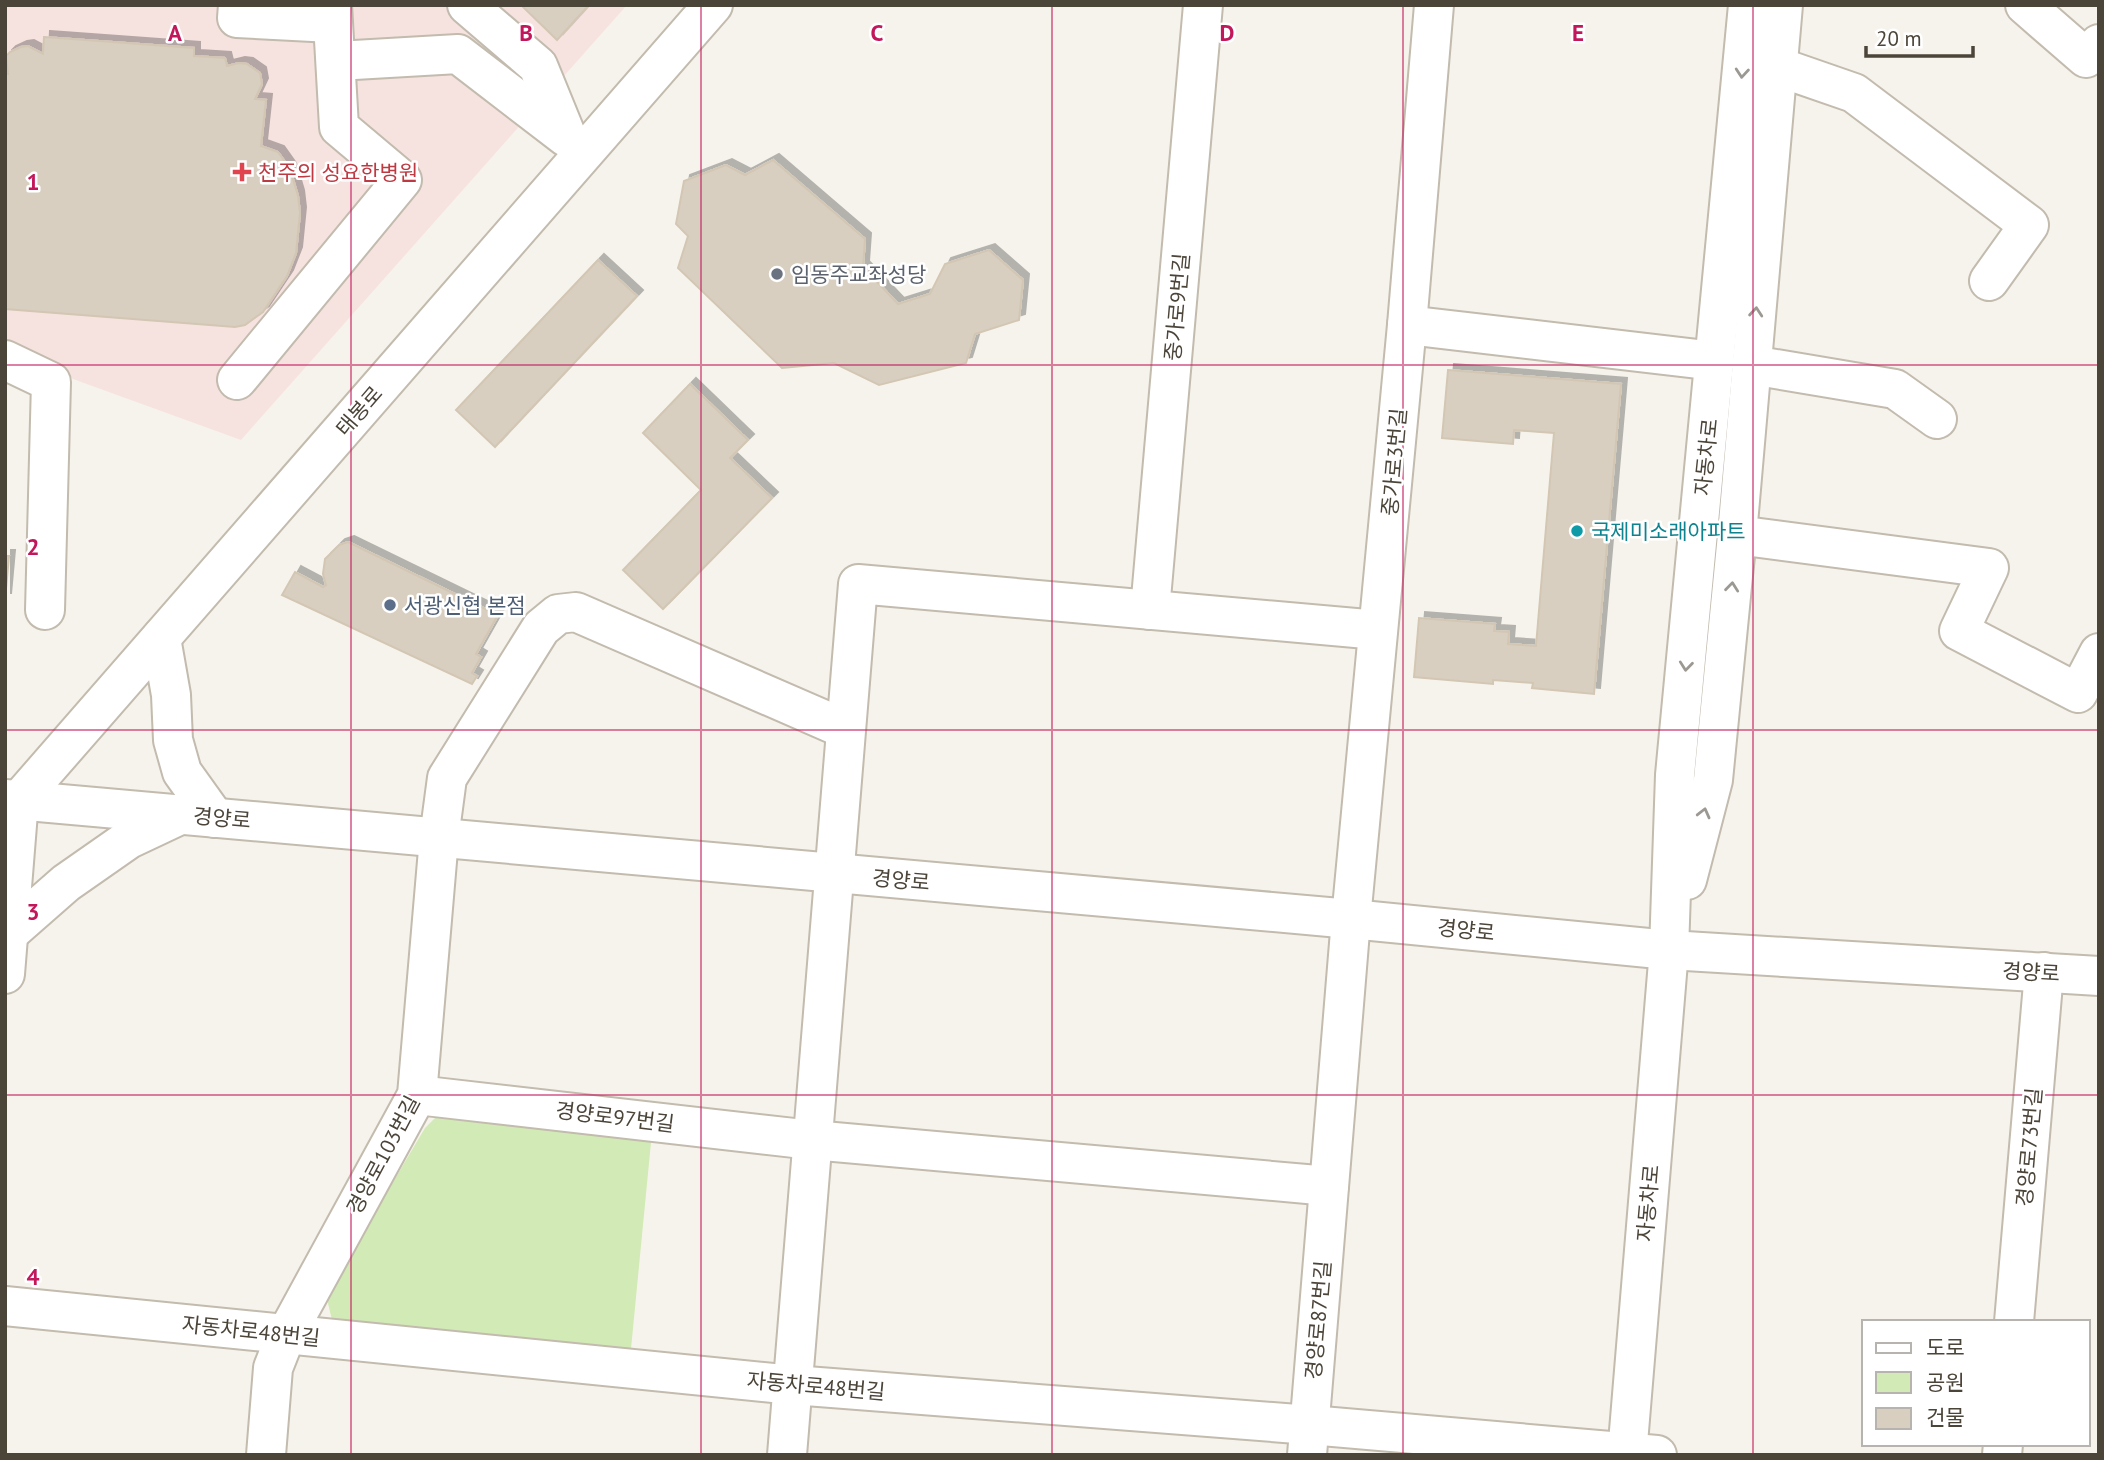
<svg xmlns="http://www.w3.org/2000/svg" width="2104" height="1460" viewBox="0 0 2104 1460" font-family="'PT Sans','Noto Sans KR',sans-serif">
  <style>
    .medical { fill: #f6e3e0 }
    .green { fill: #d2eab5 }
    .building { fill: #d8cfc1; stroke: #d3c7b4; stroke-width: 2; filter: url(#shadow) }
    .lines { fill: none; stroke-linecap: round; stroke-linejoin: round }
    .minor-casing { stroke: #c2bbae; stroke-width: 42 }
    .minor { stroke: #fff; stroke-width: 38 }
    .oneway { stroke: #9c9892 }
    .grid { fill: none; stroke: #c2185b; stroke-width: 2; stroke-opacity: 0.55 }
    .health-dot { fill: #e0444e; stroke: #fff; stroke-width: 2.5 }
    .worship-dot { fill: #6b7280; stroke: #fff; stroke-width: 2.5 }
    .culture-dot { fill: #0f9aa8; stroke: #fff; stroke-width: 2.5 }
    .service-dot { fill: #5c6f8a; stroke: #fff; stroke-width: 2.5 }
    .labels { text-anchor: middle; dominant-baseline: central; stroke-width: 5; stroke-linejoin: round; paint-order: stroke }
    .health-label { font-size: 21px; fill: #be3a42; stroke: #fff; text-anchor: start }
    .worship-label { font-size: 21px; fill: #5b616d; stroke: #fff; text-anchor: start }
    .street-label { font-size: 21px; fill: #4b4439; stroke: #fff }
    .culture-label { font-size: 21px; fill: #0d838f; stroke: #fff; text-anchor: start }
    .service-label { font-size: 21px; fill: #4e5e75; stroke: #fff; text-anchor: start }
    .grid-label { font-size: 23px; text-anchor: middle; font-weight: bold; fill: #c2185b; stroke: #fff; stroke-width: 5; stroke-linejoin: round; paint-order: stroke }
  </style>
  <defs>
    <filter id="shadow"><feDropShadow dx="6" dy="-6" stdDeviation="0" flood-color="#0004"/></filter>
  </defs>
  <rect width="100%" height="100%" fill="#f6f3ec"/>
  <polygon class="medical" points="5,5 627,5 241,440 73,379 5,340"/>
  <polygon class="green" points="441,1112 652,1132 630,1359 332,1320 326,1295 425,1128"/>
  <g class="building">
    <polygon points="521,5 589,5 557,40"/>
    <polygon points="44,37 194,48 194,56 225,58 227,66 239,63 247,64 260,73 262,84 255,99 266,100 261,146 278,152 290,169 298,196 300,213 296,253 287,276 263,312 245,325 235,327 5,309 5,74 8,74 6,56 10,52 21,47 28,46 43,54"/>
    <polygon points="773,160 865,239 863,267 898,304 930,294 945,264 989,250 1023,280 1019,320 975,334 966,363 879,385 834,363 782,368 678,268 688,236 676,224 684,181 726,165 745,175"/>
    <polygon points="598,260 637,296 495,447 456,410"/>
    <polygon points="1448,370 1621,384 1594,694 1532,688 1533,683 1493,680 1493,684 1414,677 1419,618 1495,624 1494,631 1509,632 1508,644 1536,646 1554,433 1514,430 1513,444 1442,438"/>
    <polygon points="690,384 748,440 730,458 772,498 663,609 623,570 701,490 643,433"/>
    <polygon points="348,542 498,615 476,654 481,657 472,673 477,676 472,684 282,595 295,572 323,587 326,585 323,574 325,559 339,545"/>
    <polygon points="5,556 9,556 5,600"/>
  </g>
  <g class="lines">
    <g class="minor-casing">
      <g id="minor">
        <polyline points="238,5 237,18 332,23"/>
        <polyline points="467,5 538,66 567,137"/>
        <polyline points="2025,5 2086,58 2099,44"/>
        <polyline points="337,61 458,54 566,137"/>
        <polyline points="1779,67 1854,93 2029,225 1989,281"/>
        <polyline points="1407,325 1715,361"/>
        <polyline points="5,360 51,382 45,610"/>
        <polyline points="1752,365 1895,389 1937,419"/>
        <polyline points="237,380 402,180 339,127 332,5"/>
        <polyline points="1737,535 1989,568 1959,631 2078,693 2099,653"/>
        <polyline points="1150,610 1203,5"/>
        <polyline points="161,638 171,695 173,740 182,772 215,818"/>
        <polyline points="5,799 1351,919 1669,950 2099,976"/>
        <polyline points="8,813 713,5"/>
        <polyline points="1687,880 1713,780 1737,535 1783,5"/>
        <polyline points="9,933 66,883 129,839 182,814"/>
        <polyline points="5,974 19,800"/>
        <polyline points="417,1095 812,1140 1329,1186"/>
        <polyline points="5,1306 793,1385 1310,1425 1657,1455"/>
        <polyline points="2014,1322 2044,972"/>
        <polyline points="266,1455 273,1368 286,1335 417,1095 439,838 447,778 541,628 558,614 576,612 845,729"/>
        <polyline points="787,1455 858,584 1378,630"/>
        <polyline points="1307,1455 1351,919 1407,325 1434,5"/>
        <polyline points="1627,1455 1669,950 1675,775 1748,5"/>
        <polyline points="2002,1455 2003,1444"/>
      </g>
    </g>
    <use href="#minor" class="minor"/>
  </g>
  <defs><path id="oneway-chevron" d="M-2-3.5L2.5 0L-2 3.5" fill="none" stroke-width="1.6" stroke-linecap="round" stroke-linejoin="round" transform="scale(1.75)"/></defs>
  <g class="oneway">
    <use href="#oneway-chevron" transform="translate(1742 73) rotate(95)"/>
    <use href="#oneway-chevron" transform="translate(1756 312) rotate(-85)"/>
    <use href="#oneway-chevron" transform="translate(1732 587) rotate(-84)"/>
    <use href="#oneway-chevron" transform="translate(1686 666) rotate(96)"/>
    <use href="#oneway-chevron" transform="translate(1704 813) rotate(-76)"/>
  </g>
  <path class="grid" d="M351,5v1450M701,5v1450M1052,5v1450M1403,5v1450M1753,5v1450M5,365h2094M5,730h2094M5,1095h2094"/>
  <path class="health-dot" d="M238.5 161.5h7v7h7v7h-7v7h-7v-7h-7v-7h7z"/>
  <circle class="worship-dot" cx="777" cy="274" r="7"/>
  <circle class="culture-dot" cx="1577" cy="531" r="7"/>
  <circle class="service-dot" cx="390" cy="605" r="7"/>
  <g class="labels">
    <g class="health-label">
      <text x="258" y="172">천주의 성요한병원</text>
    </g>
    <g class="worship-label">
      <text x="791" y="274">임동주교좌성당</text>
    </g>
    <g class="street-label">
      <text transform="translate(1177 307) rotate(-85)">중가로9번길</text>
      <text transform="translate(359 411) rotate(-49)">태봉로</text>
      <text transform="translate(1706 457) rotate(-84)">자동차로</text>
      <text transform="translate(1394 462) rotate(-85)">중가로3번길</text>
      <text transform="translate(222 818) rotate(5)">경양로</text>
      <text transform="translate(901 880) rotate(5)">경양로</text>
      <text transform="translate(1466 930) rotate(6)">경양로</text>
      <text transform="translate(2031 972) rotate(3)">경양로</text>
      <text transform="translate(615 1117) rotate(7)">경양로97번길</text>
      <text transform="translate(2029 1147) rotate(-85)">경양로73번길</text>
      <text transform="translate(383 1155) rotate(-62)">경양로103번길</text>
      <text transform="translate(1648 1203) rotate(-85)">자동차로</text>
      <text transform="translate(1318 1320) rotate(-85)">경양로87번길</text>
      <text transform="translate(251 1331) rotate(6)">자동차로48번길</text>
      <text transform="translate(816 1386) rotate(5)">자동차로48번길</text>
    </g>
    <g class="culture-label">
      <text x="1591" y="531">국제미소래아파트</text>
    </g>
    <g class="service-label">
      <text x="404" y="605">서광신협 본점</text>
    </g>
  </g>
  <g class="grid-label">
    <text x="175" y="41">A</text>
    <text x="526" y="41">B</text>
    <text x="877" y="41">C</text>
    <text x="1227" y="41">D</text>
    <text x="1578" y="41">E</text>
    <text x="33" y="190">1</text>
    <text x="33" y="555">2</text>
    <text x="33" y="920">3</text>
    <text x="33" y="1285">4</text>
  </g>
  <rect width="2104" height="1460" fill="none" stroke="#4b4439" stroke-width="14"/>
  <rect x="1862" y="1320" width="228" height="126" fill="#ffffff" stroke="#b7b4b0" stroke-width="2"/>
  <rect x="1876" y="1343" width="35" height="10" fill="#ffffff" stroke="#b7b4b0" stroke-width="2"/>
  <text x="1926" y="1355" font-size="21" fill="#4b4439">도로</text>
  <rect x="1876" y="1372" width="35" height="21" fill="#d2eab5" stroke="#b7b4b0" stroke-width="2"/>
  <text x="1926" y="1390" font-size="21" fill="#4b4439">공원</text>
  <rect x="1876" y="1408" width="35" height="21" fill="#d8cfc1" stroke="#b7b4b0" stroke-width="2"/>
  <text x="1926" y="1425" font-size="21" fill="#4b4439">건물</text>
  <path d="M1866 46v10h107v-10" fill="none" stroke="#4b4439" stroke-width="3.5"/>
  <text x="1876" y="46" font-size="21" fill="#4b4439" stroke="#ffffff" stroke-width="5" paint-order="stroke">20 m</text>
</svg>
